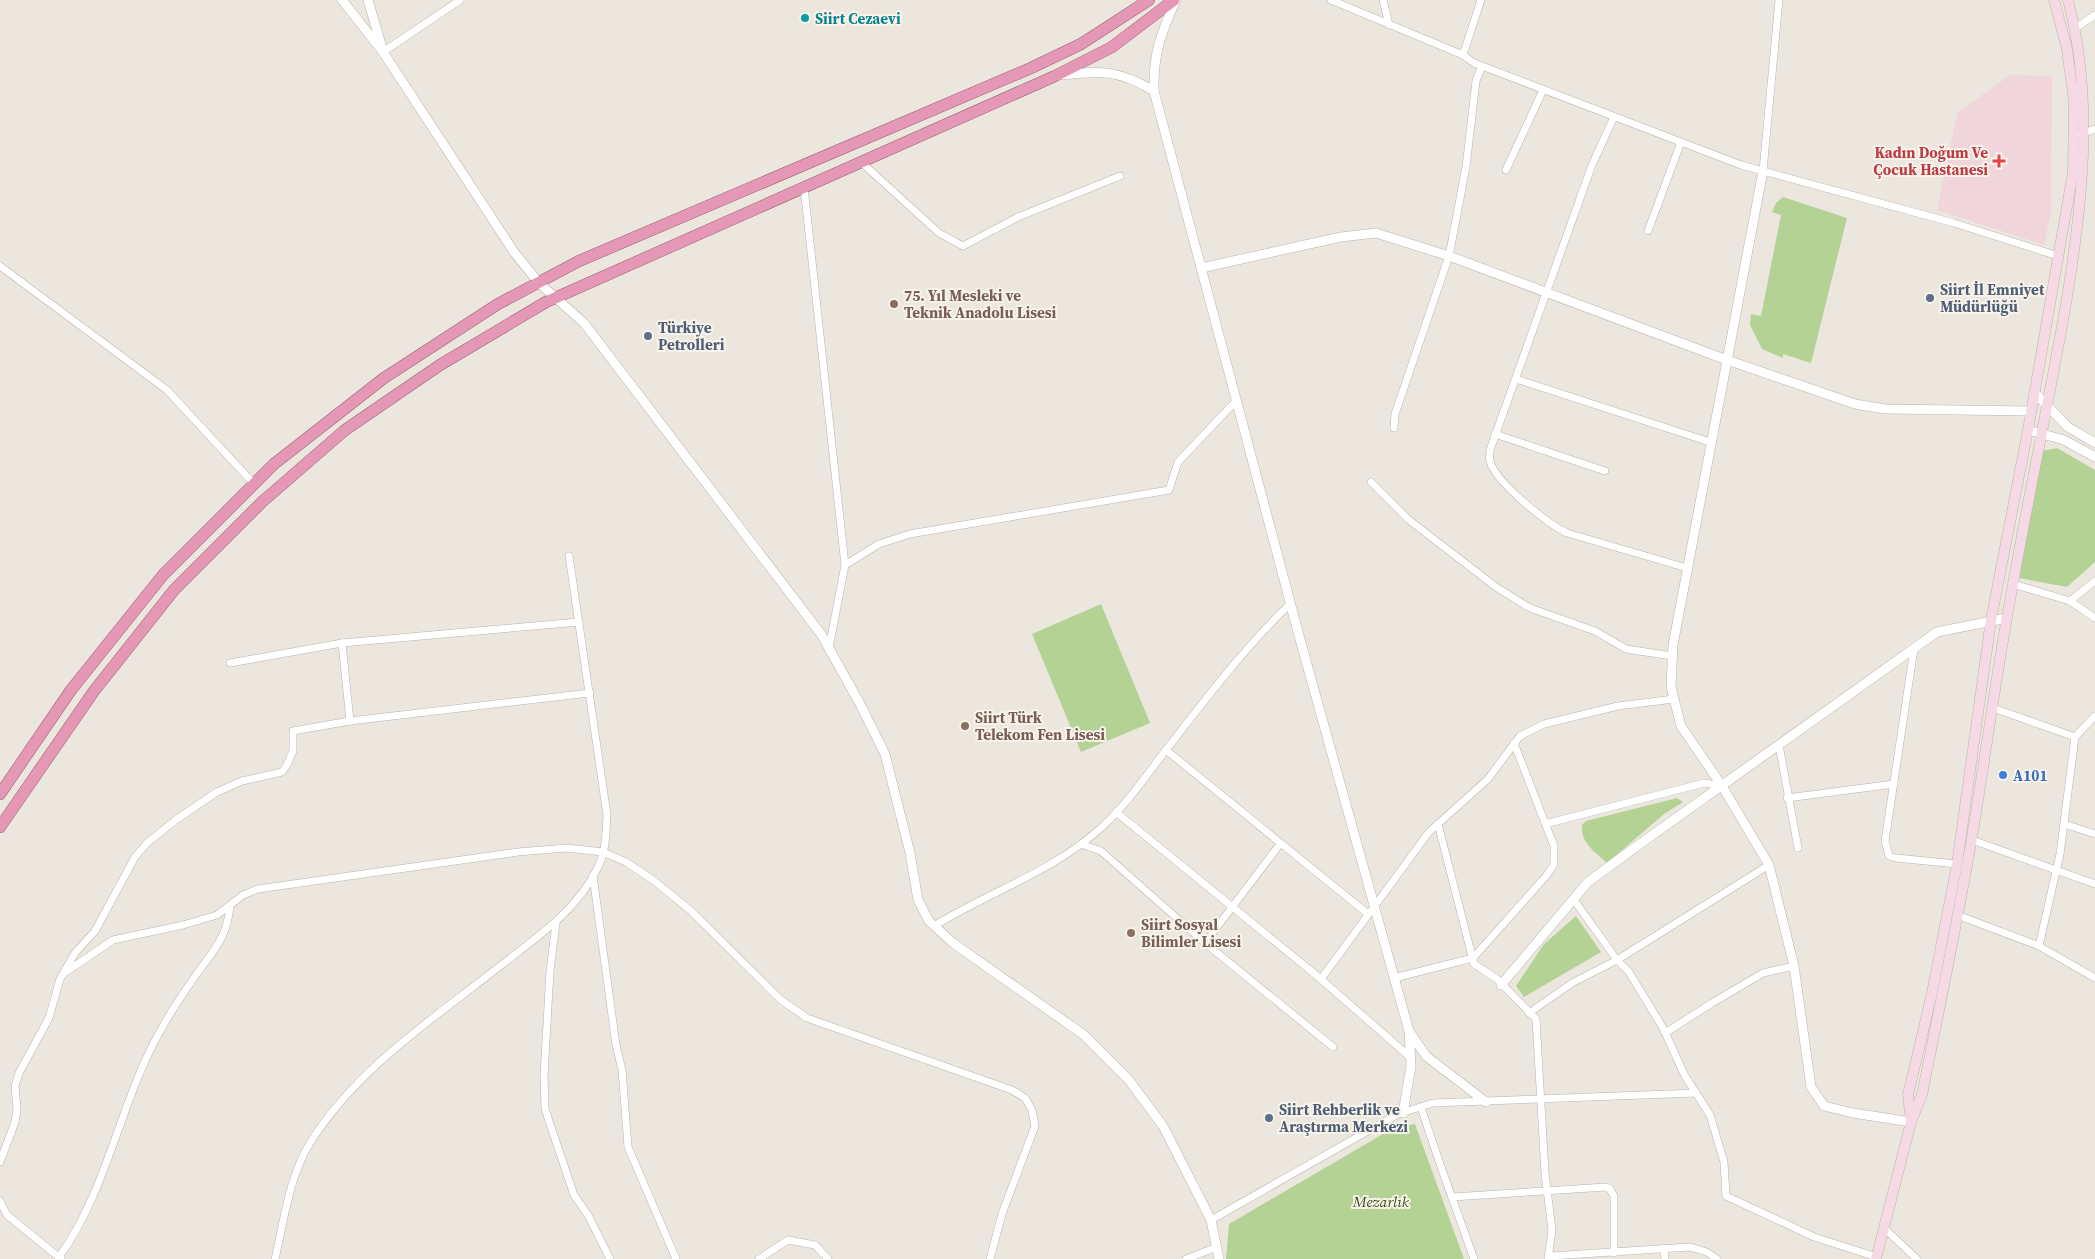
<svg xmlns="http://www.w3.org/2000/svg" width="2095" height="1259" viewBox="0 0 2095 1259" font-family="'Source Serif 4',serif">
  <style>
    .medical { fill: #f0d6db }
    .green { fill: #b4d294 }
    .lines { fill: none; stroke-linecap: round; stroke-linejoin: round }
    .minor-casing { stroke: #b9b4ac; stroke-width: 8 }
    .tertiary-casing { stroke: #b9b4ac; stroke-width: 10 }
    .secondary-casing { stroke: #b9b4ac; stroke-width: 11 }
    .trunk-casing { stroke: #9f6178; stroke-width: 12 }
    .minor { stroke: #fff; stroke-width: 7 }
    .tertiary { stroke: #fff; stroke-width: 9 }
    .secondary { stroke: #f5d9e4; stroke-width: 10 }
    .trunk { stroke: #e498b6; stroke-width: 11 }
    .culture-dot { fill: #0f9aa8; stroke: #f9f4eb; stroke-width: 2 }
    .health-dot { fill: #e0444e; stroke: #f9f4eb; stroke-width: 2 }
    .service-dot { fill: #5c6f8a; stroke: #f9f4eb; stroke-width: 2 }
    .education-dot { fill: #8d6e63; stroke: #f9f4eb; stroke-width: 2 }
    .shop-dot { fill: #3f7fe0; stroke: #f9f4eb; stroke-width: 2 }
    .labels { text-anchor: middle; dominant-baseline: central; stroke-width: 4; stroke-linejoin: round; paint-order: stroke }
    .culture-label { font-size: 15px; font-weight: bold; fill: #0d838f; stroke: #f9f4eb; text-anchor: start }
    .health-label { font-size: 15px; font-weight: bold; fill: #be3a42; stroke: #f9f4eb; text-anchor: end }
    .service-label { font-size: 15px; font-weight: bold; fill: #4e5e75; stroke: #f9f4eb; text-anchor: start }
    .education-label { font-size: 15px; font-weight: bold; fill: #785e54; stroke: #f9f4eb; text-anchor: start }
    .shop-label { font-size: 15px; font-weight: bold; fill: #366cbe; stroke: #f9f4eb; text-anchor: start }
    .park-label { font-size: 15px; font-style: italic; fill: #385016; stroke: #f9f4eb }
  </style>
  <rect width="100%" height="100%" fill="#ece7de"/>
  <polygon class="medical" points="2010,75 2052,76 2051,212 2044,245 1937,210 1957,113"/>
  <g class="green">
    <polygon points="1783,197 1847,218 1811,363 1783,354 1783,358 1762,349 1750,325 1751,314 1761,316 1781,215 1772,212 1776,203"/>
    <polygon points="2057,448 2095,470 2095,562 2067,587 2019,578 2039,459 2042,451"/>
    <polygon points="1101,604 1150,723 1081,752 1032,634"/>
    <path d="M1677,798l6,4 -19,12 -57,49c-12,-11 -27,-21 -25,-38l4,-4z"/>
    <polygon points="1576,916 1601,952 1524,997 1516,986 1544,944"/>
    <polygon points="1415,1124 1464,1259 1226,1259 1229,1224 1395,1127"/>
  </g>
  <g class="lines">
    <g class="minor-casing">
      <g id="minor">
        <polyline points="1331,0 1463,55"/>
        <polyline points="1383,0 1389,25"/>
        <polyline points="1481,0 1463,55 1474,63 1741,165 1954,223 2058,256"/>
        <polyline points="2077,27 2095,15"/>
        <polyline points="383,52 460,0"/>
        <path d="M1614,117l-22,48 -102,285c0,3 -1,8 0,11 5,21 58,63 77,72l120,35"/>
        <polyline points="2081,134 2095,129"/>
        <polyline points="861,162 939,233 963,246 1018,217 1120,176"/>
        <polyline points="1506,170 1543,90"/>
        <polyline points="1763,171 1779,0"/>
        <polyline points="804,187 845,565"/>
        <polyline points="1648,231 1681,142"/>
        <polyline points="0,266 167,390 254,484"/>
        <polyline points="1516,379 1710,442"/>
        <polyline points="1394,428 1395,414 1449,256 1466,167 1476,81 1482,66"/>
        <polyline points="1495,434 1605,471"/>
        <polyline points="1371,482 1409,520 1496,587 1530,608 1595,631 1626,649 1672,656"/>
        <polyline points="2013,584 2070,601 2095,618"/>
        <polyline points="2070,601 2095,581"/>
        <polyline points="342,643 350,721"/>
        <polyline points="829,648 845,565 879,544 910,534 1169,490 1178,462 1236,401"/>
        <polyline points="1914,649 1885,841 1889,856 1896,858 1957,864"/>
        <polyline points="230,663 342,643 579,622"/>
        <polyline points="1993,708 2075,737"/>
        <polyline points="1779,745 1798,848"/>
        <polyline points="1166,750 1368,914"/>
        <polyline points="1787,798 1894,784"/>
        <polyline points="1116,812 1316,975 1410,1057"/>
        <polyline points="1438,824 1474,964 1497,979 1536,1019 1545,1173 1552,1230 1548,1259"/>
        <polyline points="1545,824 1704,783 1722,786"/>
        <polyline points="2064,824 2095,834"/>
        <polyline points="1972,840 2095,884"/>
        <polyline points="1081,844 1101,851 1205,943 1333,1047"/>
        <polyline points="593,876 616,1045 622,1070 628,1147 676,1259"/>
        <polyline points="1574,900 1617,960 1629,972 1663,1028 1685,1076 1710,1115 1724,1162 1726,1196 1814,1237 1877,1257"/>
        <polyline points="1957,915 2039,946 2095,978"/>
        <polyline points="556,923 550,971 544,1076 545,1109 574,1195 588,1215 610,1259"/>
        <path d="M934,926c55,-34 121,-55 169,-100 24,-22 43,-50 63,-76 39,-50 78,-102 124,-146"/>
        <polyline points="1205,943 1280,844"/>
        <polyline points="2039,946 2060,854 2075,737 2095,716"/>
        <polyline points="63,974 113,940 183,925 217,915 243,895 258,889 518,852 567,848 603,852 626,862 653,880 690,910 781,1000 807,1018 1012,1090 1025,1098 1032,1110 1035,1126 1002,1214 990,1259"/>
        <polyline points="1394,978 1473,958 1547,875 1554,864 1554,846 1514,743"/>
        <polyline points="1321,979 1429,832 1488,779 1520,736 1544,724 1618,706 1674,699"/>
        <polyline points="1529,1013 1572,983 1617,960 1769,865"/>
        <polyline points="1665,1033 1712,1003 1763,973 1794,966"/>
        <path d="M1421,1107c16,51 35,101 53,152"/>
        <polyline points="0,1162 15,1122 17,1109 15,1086 19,1073 49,1018 60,979 75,953 95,931 135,857 147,843 177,819 217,792 242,781 282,772 287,765 293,751 293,731 350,721 590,693"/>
        <polyline points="1452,1197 1606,1187 1610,1189 1614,1196 1614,1253"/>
        <polyline points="0,1201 7,1215 61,1259"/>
        <polyline points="1211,1220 1398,1114 1433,1103 1696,1093"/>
        <polyline points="1885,1229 1917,1259"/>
        <polyline points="1664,1248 1665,1259"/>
        <polyline points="1550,1256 1690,1247 1707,1252 1717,1259"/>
        <path d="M59,1257c50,-69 61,-158 104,-231 10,-18 21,-34 33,-51 18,-25 31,-37 34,-69"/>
        <path d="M275,1259c9,-38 14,-82 35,-116 46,-74 123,-124 190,-177 36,-28 78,-56 98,-99 8,-16 8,-34 9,-52l-38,-259"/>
        <polyline points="759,1259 788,1240 815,1245 828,1259"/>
        <polyline points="1186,1259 1217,1247"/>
      </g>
    </g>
    <g class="tertiary-casing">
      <g id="tertiary">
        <polyline points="342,0 383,52 514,252 539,283 584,323 821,634 859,702 885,754 910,853 918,900 929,921 953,943 1084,1035 1128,1079 1163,1126 1211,1220 1219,1259"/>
        <polyline points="368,0 382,48"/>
        <path d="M1060,75c41,-4 57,-6 94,16 -1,-37 7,-58 22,-91"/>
        <polyline points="1154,91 1298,632 1409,1031"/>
        <polyline points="1763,171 1673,645 1671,687 1681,726 1722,786 1769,865 1794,966 1811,1087 1824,1106 1853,1113 1911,1122"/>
        <polyline points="1201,268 1341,237 1376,233 1449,256 1727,360 1855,404 1885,409 2030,411"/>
        <polyline points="2034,392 2068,427 2095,443"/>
        <polyline points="2028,430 2064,440 2095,457"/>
        <polyline points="1501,985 1588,882 1637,846 1937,632 2007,618"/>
        <polyline points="1403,1113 1411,1066 1409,1031 1426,1056 1486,1102"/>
      </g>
    </g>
    <g class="secondary-casing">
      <g id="secondary">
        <polyline points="1911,1121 1908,1095 1932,993 1957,864 1991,620 2028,430 2073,172 2074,102 2067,49 2054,0"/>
        <path d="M1876,1259l35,-137 11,-27c17,-85 35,-171 50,-258 14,-84 25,-169 41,-253 16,-90 35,-179 51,-269 18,-104 31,-213 4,-315"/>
      </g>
    </g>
    <g class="trunk-casing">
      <g id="trunk">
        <polyline points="0,794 71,690 163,575 274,464 384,378 498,304 579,261 1031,68 1081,44 1149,0"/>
        <polyline points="0,827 94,691 174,590 262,502 345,430 440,365 546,302 1055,76 1112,47 1174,0"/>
      </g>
    </g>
    <use href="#minor" class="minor"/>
    <use href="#tertiary" class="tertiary"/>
    <use href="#secondary" class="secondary"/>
    <use href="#trunk" class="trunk"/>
  </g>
  <circle class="culture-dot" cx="805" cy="18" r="5"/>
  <path class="health-dot" d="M1996.5 153.5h5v5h5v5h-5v5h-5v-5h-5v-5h5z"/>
  <g class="service-dot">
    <circle cx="1930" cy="298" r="5"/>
    <circle cx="648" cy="336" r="5"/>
    <circle cx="1269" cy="1118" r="5"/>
  </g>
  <g class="education-dot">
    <circle cx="894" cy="304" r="5"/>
    <circle cx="965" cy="726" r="5"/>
    <circle cx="1131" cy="933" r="5"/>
  </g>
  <circle class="shop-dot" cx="2003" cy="775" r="5"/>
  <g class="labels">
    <g class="culture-label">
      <text x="815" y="18">Siirt Cezaevi</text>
    </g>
    <g class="health-label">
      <text x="1988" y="152">Kadın Doğum Ve<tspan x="1988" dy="17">Çocuk Hastanesi</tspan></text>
    </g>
    <g class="service-label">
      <text x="1940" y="289">Siirt İl Emniyet<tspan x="1940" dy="17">Müdürlüğü</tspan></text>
      <text x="658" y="327">Türkiye<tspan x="658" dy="17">Petrolleri</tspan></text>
      <text x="1279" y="1109">Siirt Rehberlik ve<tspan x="1279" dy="17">Araştırma Merkezi</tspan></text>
    </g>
    <g class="education-label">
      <text x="904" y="295">75. Yıl Mesleki ve<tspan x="904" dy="17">Teknik Anadolu Lisesi</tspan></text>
      <text x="975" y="717">Siirt Türk<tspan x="975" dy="17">Telekom Fen Lisesi</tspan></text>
      <text x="1141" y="924">Siirt Sosyal<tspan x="1141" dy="17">Bilimler Lisesi</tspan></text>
    </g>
    <g class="shop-label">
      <text x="2013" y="775">A101</text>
    </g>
    <g class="park-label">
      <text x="1381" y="1201">Mezarlık</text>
    </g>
  </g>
</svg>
